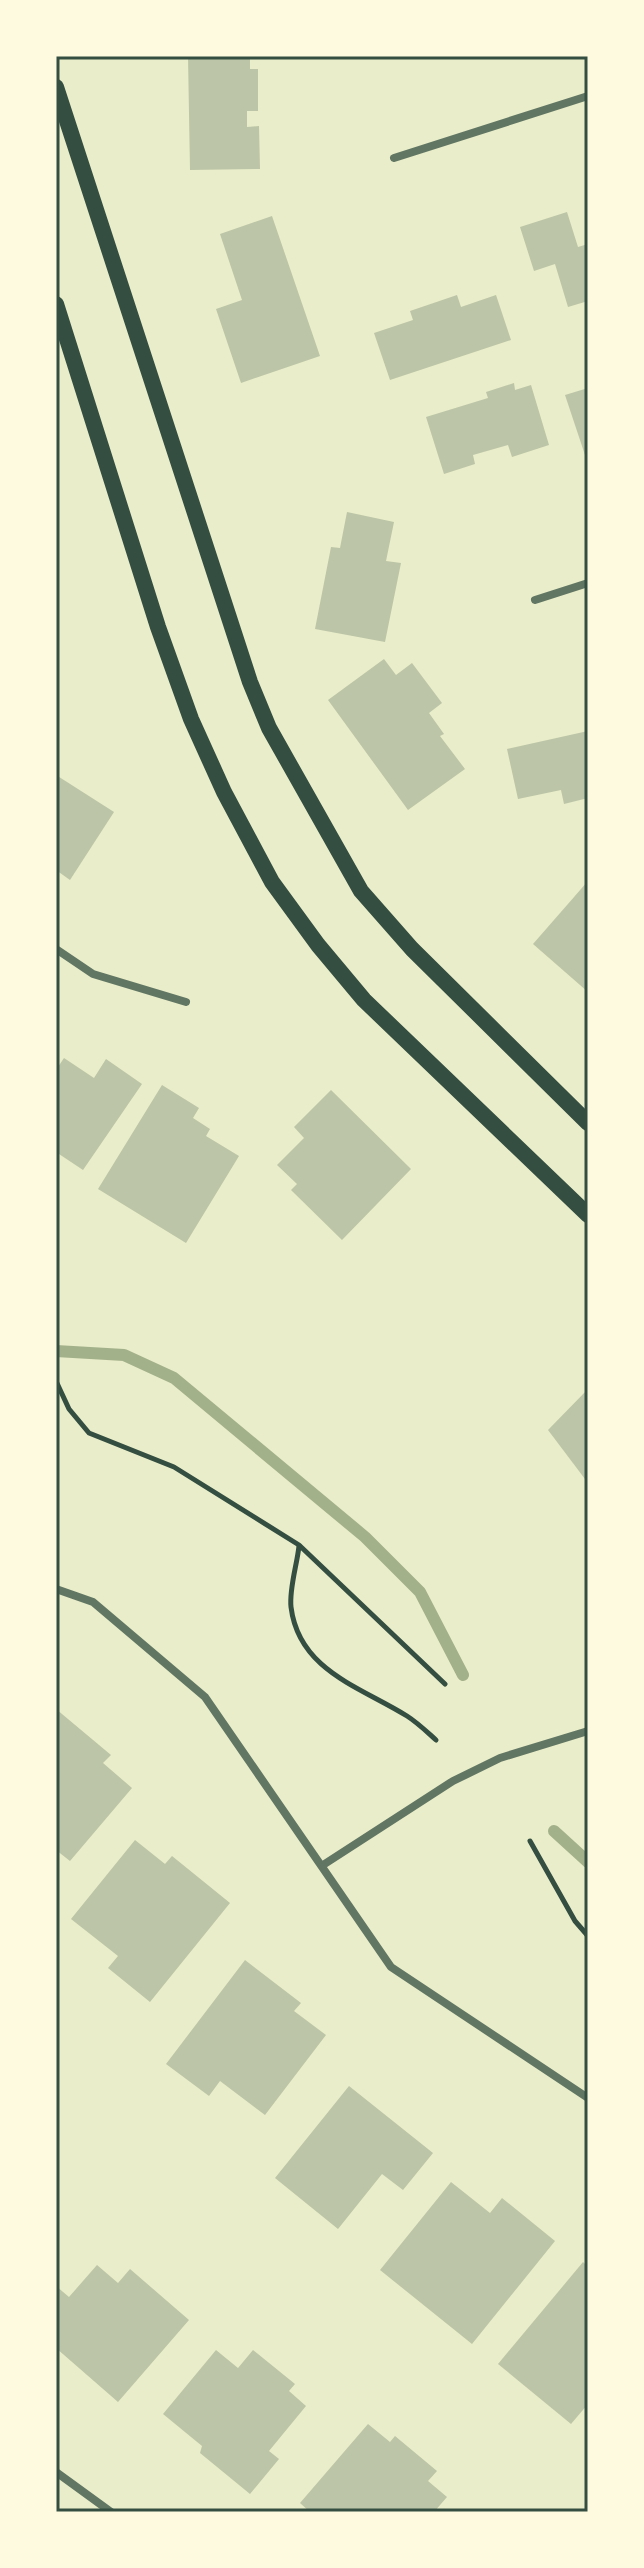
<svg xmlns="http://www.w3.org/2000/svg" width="644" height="2568" viewBox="0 0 644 2568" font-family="Commissioner,sans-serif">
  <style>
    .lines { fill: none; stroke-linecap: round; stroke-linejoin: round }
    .stream { stroke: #a3b18a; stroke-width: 12 }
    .building { fill: #bcc5a7 }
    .path { stroke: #344e41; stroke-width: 5 }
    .minor { stroke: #617663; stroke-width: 8 }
    .secondary { stroke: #344e41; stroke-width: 16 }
    .neatline { fill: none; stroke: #344e41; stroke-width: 3 }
  </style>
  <rect width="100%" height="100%" fill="#e9edc9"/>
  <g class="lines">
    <g class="stream">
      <polyline points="56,1351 124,1355 174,1378 365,1537 420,1592 463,1675"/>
      <polyline points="554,1831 588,1862"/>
    </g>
  </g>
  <g class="building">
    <polygon points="188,56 250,56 250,69 258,69 258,111 247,111 247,127 259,126 260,169 190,170"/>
    <polygon points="567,212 578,247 588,244 588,301 568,307 555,264 534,271 520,227"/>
    <polygon points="272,216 320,356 241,383 216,309 242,300 220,234"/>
    <polygon points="457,295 461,307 496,295 511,340 390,380 374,333 413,320 410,311"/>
    <polygon points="514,383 515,390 531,385 549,445 512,457 508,445 473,455 475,464 444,474 426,417 488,398 486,392"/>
    <polygon points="588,388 588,461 587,461 565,395"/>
    <polygon points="347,512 394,522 386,561 401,563 385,642 315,629 331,547 340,548"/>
    <polygon points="384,659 396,675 412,663 442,703 429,713 444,734 440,736 465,769 408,810 328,700"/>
    <polygon points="588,731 588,798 564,804 561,790 518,799 507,749"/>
    <polygon points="56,775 114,812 70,880 56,870"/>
    <polygon points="588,881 588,992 533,944"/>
    <polygon points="64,1058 94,1078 106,1059 142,1084 83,1170 56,1152 56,1070"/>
    <polygon points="162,1085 199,1108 193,1118 210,1129 206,1136 239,1156 186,1243 98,1189"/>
    <polygon points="331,1090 411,1169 342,1240 291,1190 297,1184 277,1165 304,1138 294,1127"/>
    <polygon points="588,1389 588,1483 548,1430"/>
    <polygon points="56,1709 111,1755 103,1763 132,1788 70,1861 56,1850"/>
    <polygon points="135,1840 165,1864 172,1856 230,1903 150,2002 108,1968 118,1956 71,1919"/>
    <polygon points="245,1960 301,2003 294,2011 326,2035 265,2115 220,2081 209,2096 166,2064"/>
    <polygon points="349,2086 433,2153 403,2190 382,2174 338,2229 275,2178"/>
    <polygon points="451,2182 490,2213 502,2198 555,2241 472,2344 380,2270"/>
    <polygon points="583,2262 588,2267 588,2404 571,2424 498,2364"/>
    <polygon points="97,2265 118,2283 130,2269 189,2320 118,2402 56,2348 56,2286 69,2297"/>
    <polygon points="216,2350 238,2368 253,2350 295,2384 289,2391 306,2406 269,2451 279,2459 250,2494 200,2453 202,2446 163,2414"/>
    <polygon points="368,2424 390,2442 395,2436 437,2471 428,2481 447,2497 434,2512 310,2512 300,2503"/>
  </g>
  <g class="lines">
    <g class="path">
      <polyline points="56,1381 69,1409 89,1433 174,1467 299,1545 445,1684"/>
      <path d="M299,1546c-2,19 -10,43 -8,61 8,64 70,80 116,109 11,7 20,16 29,24"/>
      <polyline points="530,1841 575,1921 588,1936"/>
    </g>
    <g class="minor">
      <polyline points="394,158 588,96"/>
      <polyline points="535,600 588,583"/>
      <polyline points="56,949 93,974 186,1002"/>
      <polyline points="56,1589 93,1602 205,1697 391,1967 588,2098"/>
      <polyline points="323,1865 453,1781 500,1758 588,1731"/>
      <polyline points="56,2472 111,2512"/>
    </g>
    <g class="secondary">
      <polyline points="56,87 250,682 269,728 361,891 412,949 588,1123"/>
      <polyline points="56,304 158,627 191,719 224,792 272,882 318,945 364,1000 588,1215"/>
    </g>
  </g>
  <rect width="644" height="2568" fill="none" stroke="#fefae0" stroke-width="116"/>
  <rect x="58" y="58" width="528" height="2452" class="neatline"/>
</svg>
